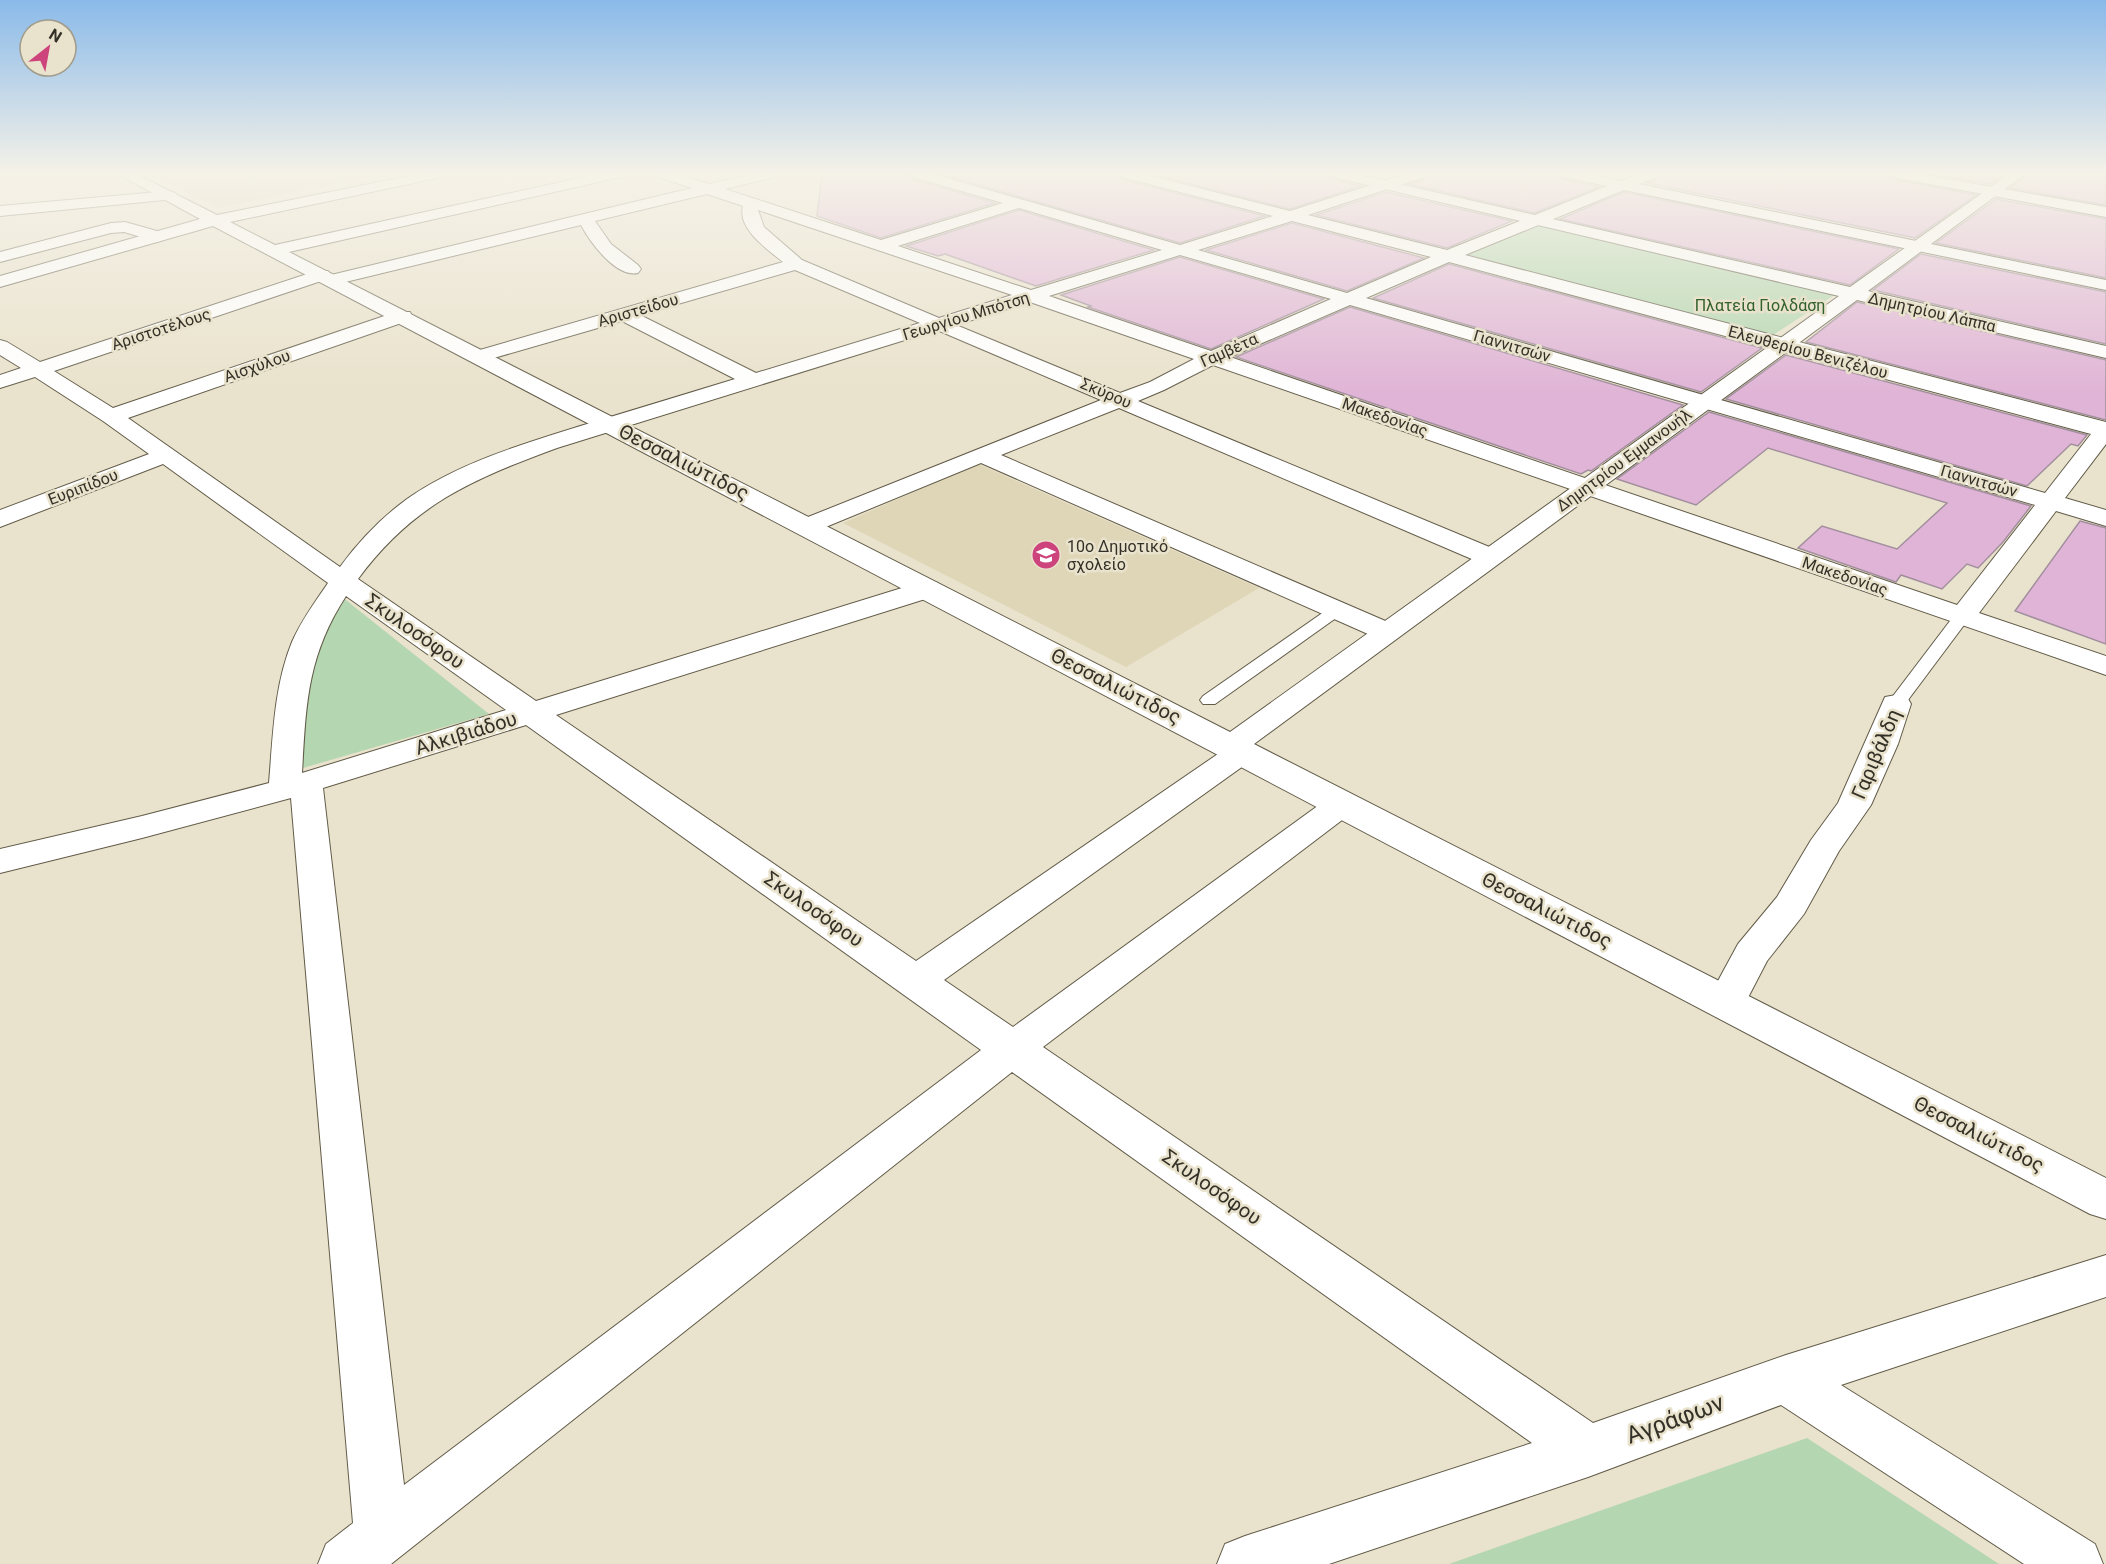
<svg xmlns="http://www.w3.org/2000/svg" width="2106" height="1564" viewBox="0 0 2106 1564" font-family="Roboto,sans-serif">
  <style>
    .built { fill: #dfd6b8 }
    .green { fill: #b4d6b0 }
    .building { fill: #e0b4d6; stroke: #a28f9d; stroke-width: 1.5 }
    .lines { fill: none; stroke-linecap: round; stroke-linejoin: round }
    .lane-casing { stroke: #615b48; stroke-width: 2 }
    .street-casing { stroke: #615b48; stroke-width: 2 }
    .secondary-casing { stroke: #615b48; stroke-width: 2 }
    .lane { fill: #fff; fill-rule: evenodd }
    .street { fill: #fff; fill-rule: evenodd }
    .secondary { fill: #fff; fill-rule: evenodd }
    .labels { text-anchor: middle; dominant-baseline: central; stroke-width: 5; stroke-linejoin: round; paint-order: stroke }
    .far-park-label { font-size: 16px; fill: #31612c; stroke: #e9e2cc }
    .far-street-label { font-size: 16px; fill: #333027; stroke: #e9e2cc }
    .far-poi-label { font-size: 16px; fill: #333027; stroke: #e9e2cc; text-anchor: start }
    .street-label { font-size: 20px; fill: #333027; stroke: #e9e2cc }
    .near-street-label { font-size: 24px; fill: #333027; stroke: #e9e2cc }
  </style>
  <rect width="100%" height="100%" fill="#e9e2cc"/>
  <g class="built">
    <polygon points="148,174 389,174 218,208"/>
    <polygon points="978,464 1259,588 1126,667 843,523"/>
  </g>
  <g class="green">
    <polygon points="1539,221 1839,292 1767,339 1454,256"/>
    <polygon points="342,597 489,714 303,768 302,735 314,656"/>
    <polygon points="1807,1438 1999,1564 1449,1564"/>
  </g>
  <g class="building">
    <polygon points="822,174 909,174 912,179 995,203 881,238 817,216"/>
    <polygon points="940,174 1118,174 1121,179 1265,216 1180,243"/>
    <polygon points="1151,174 1329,174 1333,179 1361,186 1290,209"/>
    <polygon points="1428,174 1559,174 1563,179 1599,187 1534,213 1409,184 1425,179"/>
    <polygon points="1660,174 1888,174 1897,180 1976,195 1915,238 1647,183 1657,179"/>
    <polygon points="1930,174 2006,174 1991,184"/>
    <polygon points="2027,174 2106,174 2106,205 2010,188"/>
    <polygon points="1386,192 1512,221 1447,248 1316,215"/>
    <polygon points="1624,192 1899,249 1850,285 1560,219"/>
    <polygon points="1996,199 2106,219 2106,278 1936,243"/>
    <polygon points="1019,210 1154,250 1036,286 945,254 938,256 906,246"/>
    <polygon points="1292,223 1424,258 1347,291 1206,250"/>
    <polygon points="1921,254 2106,292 2106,344 1873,290"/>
    <polygon points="1180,257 1324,299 1211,349 1088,307 1091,306 1061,295"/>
    <polygon points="1449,264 1762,348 1701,392 1373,298"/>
    <polygon points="1857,302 2106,360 2106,420 1806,342"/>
    <polygon points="1350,307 1683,405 1591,471 1588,470 1581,474 1236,357"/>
    <polygon points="1786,355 2087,435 2078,446 2071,444 2027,486 1726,399"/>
    <polygon points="1709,412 2031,506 2003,542 1978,568 1967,564 1942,589 1901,575 1896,582 1798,548 1822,526 1897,549 1947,503 1768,448 1696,505 1617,479"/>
    <polygon points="2080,521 2106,528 2106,644 2015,611"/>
  </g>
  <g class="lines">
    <g class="lane-casing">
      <g id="lane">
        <polygon points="1337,605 1345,610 1343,613 1215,704 1203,704 1200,700 1203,696 1331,607"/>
        <polygon points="1962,612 1970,617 1902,708 1890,708 1887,704 1890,700 1956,613"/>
      </g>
    </g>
    <g class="street-casing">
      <g id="street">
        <path d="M656,174h20l33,10 44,-10h24l-2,3 -50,12 156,51 122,-37 -90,-26 -2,-3h22l247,71 93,-29 -151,-39 -2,-3h23l147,37 115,-37h21l-2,3 -116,38 139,35 160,-64 -44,-9 -2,-3h27l34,7 17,-7h19l-2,3 -17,7 467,96v10l-482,-100 -159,65 641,167v22l-41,54 41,12v16l-50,-15 -77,102 127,43v19l-893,-310 -49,25 -26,11 361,150 4,6 -4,6 -9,2 -9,-2 -362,-155 -118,47 396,171 4,6 -4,6 -10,3 -10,-3 -396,-175 -165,68 -9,3 -9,-3 -4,-5 4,-5 303,-121 -164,-70 -380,118c-84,31 -144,56 -199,131l178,122 382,-118 10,-2 10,2 4,6 -4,6 -382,120 360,246 315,-216 11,-3 11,3 5,7 -5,7 -309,221 69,47 317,-230 12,-4 12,4 5,7 -5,7 -311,236 550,376 193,-68 320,-100v42l-265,88 254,159 8,20h-79l-243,-159 -193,72 -259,87h-112l8,-20 20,-8 287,-93 -520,-371 -621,492h-73l8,-20 27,-21 -62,-725 -149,40 -142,35v-24l142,-33 127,-33c4,-47 5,-97 23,-141 9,-21 23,-40 36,-59l-165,-119 -163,63v-17l149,-56 -46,-33 -68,-44 -35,11v-13l21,-7 -21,-13v-15l7,2 33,20 276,-91h12l3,4 361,-87 -34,-11zM707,194l36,12c-6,23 24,43 40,56l-310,90 -3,4 3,4 7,2 142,-41 113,58c-49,15 -98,30 -148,45 -61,19 -127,38 -180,75 -26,19 -48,42 -67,68l-212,-149 282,-98 2,-4 -2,-4h-14l-283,96 -59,-37 270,-91 3,4 6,1 248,-60c9,17 35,53 57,48l3,-4 -3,-4 -27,-21 -16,-23zM1019,208l143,42 -131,40 -133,-44zM758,210l254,85 -73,23 -137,-58 -38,-33zM1292,221l139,36 -84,36 -149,-43zM1180,255l151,44 -120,52 -162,-55zM1449,262l642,172 -46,59 -679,-195zM795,270l125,53 -164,50 -116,-58zM1030,302l164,57 -44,23 -30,11 -164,-68zM1350,305l685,200 -78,100 -727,-248zM346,596l160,114 -204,63c4,-69 5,-117 44,-177zM526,725l455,325 -577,435 -81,-697z"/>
        <polygon points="1890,174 1919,174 2106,207 2106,217 1897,178"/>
        <polygon points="170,191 175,193 178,196 175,199 0,216 0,206"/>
        <polygon points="125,222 164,233 166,237 158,242 124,232 111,233 0,262 0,252 111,223"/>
        <polygon points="1896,695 1907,697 1911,704 1898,744 1871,805 1839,851 1804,914 1767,961 1740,1013 1726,1018 1712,1013 1706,1003 1738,944 1777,897 1811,840 1838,803 1885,697"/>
      </g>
    </g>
    <g class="secondary-casing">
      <polygon id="secondary" points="118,174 136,174 217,215 418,174 444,174 437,178 230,222 275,245 598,174 623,174 621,177 616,178 289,252 1230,732 1839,296 1338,178 1333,177 1331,174 1355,174 1850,287 2009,174 2025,174 1868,291 2106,346 2106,358 1857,300 1254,744 2106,1178 2106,1219 2090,1214 213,226 0,287 0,276 200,219"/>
    </g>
    <use href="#lane" class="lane"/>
    <use href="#street" class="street"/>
    <use href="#secondary" class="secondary"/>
  </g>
  <linearGradient id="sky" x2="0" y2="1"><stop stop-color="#8abae9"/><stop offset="0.44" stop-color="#f5f2e8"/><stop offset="1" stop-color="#f5f2e8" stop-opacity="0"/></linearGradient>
  <rect width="2106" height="393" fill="url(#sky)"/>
  <defs>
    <g id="school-disc" transform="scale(1.5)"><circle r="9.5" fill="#cd437c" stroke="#e9e2cc"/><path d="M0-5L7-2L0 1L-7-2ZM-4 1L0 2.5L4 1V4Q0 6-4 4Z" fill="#fff"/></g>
  </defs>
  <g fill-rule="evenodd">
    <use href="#school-disc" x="1046" y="555"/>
  </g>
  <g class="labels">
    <g class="far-park-label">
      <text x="1760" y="305">Πλατεία Γιολδάση</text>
    </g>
    <g class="far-street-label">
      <text transform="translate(638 310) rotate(-16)">Αριστείδου</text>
      <text transform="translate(1932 312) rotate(13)">Δημητρίου Λάππα</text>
      <text transform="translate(966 316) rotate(-17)">Γεωργίου Μπότση</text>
      <text transform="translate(161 329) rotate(-18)">Αριστοτέλους</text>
      <text transform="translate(1512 346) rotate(16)">Γιαννιτσών</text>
      <text transform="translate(1229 350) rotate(-24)">Γαμβέτα</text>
      <text transform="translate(1808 352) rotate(15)">Ελευθερίου Βενιζέλου</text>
      <text transform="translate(257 366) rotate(-19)">Αισχύλου</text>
      <text transform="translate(1106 393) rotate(23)">Σκύρου</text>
      <text transform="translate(1385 417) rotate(19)">Μακεδονίας</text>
      <text transform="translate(1624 460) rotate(-36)">Δημητρίου Εμμανουήλ</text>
      <text transform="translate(1979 481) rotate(16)">Γιαννιτσών</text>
      <text transform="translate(83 487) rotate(-21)">Ευριπίδου</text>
      <text transform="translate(1845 576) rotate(19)">Μακεδονίας</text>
    </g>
    <g class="far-poi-label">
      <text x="1067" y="546">10ο Δημοτικό<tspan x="1067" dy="18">σχολείο</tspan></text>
    </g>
    <g class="street-label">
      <text transform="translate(684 462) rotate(27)">Θεσσαλιώτιδος</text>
      <text transform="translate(415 631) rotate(35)">Σκυλοσόφου</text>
      <text transform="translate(1116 686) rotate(27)">Θεσσαλιώτιδος</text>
      <text transform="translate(466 733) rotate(-17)">Αλκιβιάδου</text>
      <text transform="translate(1876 754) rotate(-67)">Γαριβάλδη</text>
      <text transform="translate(814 909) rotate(35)">Σκυλοσόφου</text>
      <text transform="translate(1547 910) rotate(27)">Θεσσαλιώτιδος</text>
      <text transform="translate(1979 1134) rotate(27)">Θεσσαλιώτιδος</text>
      <text transform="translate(1212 1187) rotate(35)">Σκυλοσόφου</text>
    </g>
    <g class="near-street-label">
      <text transform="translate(1675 1419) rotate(-20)">Αγράφων</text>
    </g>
  </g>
  <g transform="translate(48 48) rotate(31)"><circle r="28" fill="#e9e2cc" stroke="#a09b8a" stroke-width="1.5"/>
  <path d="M0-4.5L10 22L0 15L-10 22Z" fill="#cd437c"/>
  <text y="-9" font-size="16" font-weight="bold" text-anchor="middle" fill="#333027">N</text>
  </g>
</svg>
